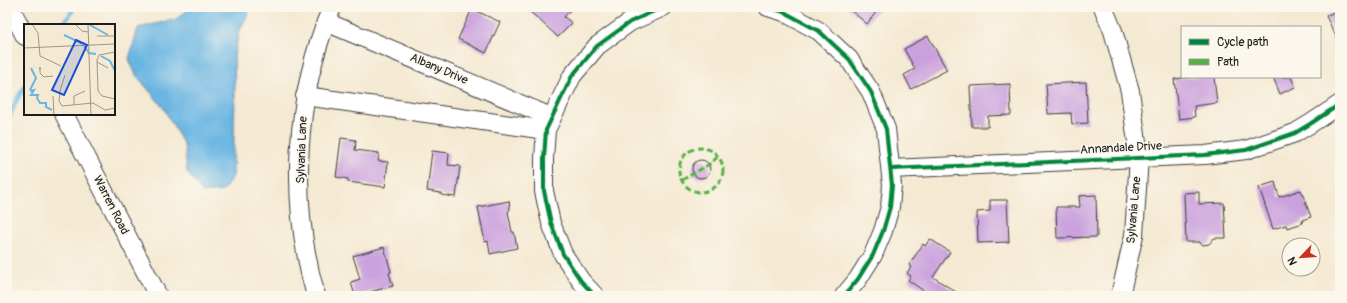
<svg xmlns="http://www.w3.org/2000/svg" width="1347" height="303" viewBox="0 0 1347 303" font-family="Pangolin,sans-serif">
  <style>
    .water { fill: #6ab6e3; stroke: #436980 }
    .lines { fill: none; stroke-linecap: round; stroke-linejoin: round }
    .stream { stroke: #6ab6e3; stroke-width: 4.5 }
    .building { fill: #caa1dd }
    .minor-casing { stroke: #3c3b37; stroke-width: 20 }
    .minor { stroke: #fff; stroke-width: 18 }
    .quiet { stroke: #55b145; stroke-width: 3; stroke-dasharray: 6 3; stroke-linecap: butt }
    .cycleway-casing { stroke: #fbf7ec; stroke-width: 6 }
    .cycleway { stroke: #00873e; stroke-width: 4 }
    .labels { text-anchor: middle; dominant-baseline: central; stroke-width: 3.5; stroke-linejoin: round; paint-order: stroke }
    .street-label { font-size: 12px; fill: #1c1c1c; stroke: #fbf7ec }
    .inset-river { fill: none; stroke: #6ab6e3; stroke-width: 2 }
    .inset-road { fill: none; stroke: #9e9789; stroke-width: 1 }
    .view { fill: #1d4ed8; fill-opacity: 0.15; stroke: #1d4ed8; stroke-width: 2 }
    .inset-edge { fill: none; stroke: #1c1c1c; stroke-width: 2 }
  </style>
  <rect width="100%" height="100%" fill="#fbf7ec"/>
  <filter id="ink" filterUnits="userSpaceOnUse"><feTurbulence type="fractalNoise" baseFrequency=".025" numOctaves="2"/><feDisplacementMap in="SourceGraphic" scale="8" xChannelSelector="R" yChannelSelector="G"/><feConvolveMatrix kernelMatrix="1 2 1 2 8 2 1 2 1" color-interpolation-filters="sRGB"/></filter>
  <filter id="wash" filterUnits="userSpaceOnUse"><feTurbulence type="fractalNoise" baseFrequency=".012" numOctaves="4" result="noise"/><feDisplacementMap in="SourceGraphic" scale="16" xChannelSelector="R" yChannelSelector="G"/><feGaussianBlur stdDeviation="0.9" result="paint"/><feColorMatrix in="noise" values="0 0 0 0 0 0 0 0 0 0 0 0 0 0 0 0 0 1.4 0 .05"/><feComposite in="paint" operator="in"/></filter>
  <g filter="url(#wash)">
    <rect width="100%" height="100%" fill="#f4e9d2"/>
    <polygon class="water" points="192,7 251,7 239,33 234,55 235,94 233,176 223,191 203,193 187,172 184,145 163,107 136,75 129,59 138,28 176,19"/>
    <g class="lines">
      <g class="stream">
        <polyline points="63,25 75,7"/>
        <polyline points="7,123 16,101 25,86"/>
      </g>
    </g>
    <g id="blocks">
      <g class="building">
        <polygon points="525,7 573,7 564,17 572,23 558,37"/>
        <polygon points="847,7 880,7 867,24"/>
        <polygon points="472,9 500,22 486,53 458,39"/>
        <polygon points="1340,9 1340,45 1326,16"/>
        <polygon points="928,36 947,70 911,89 904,75 915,69 904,49"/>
        <polygon points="1189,77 1214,77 1217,103 1194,106 1195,117 1179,119 1174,79"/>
        <polygon points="1273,77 1291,77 1295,87 1280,94"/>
        <polygon points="1086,82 1088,123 1072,124 1071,113 1048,114 1046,84"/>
        <polygon points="1010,84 1011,115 988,116 988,127 972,127 970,86"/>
        <polygon points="341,138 356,140 355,150 379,153 378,161 388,162 385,187 348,182 348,179 336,177"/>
        <polygon points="432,151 449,153 448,165 460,166 456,197 441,195 441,193 427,191"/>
        <circle cx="701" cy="169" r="9"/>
        <polygon points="1275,182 1279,197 1301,190 1311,217 1302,220 1303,223 1287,228 1286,225 1273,229 1259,187"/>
        <polygon points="1199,192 1199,204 1224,203 1226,238 1214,238 1209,244 1203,245 1199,242 1186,242 1184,193"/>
        <polygon points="1096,195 1097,237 1057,238 1056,207 1080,207 1079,196"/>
        <polygon points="990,200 1007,200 1009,242 978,243 977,212 990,211"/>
        <polygon points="509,201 510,209 508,212 512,232 514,232 517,248 490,254 488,241 485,242 478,207"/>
        <polygon points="930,239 950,252 933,277 962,296 931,296 908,280 911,276 907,273 911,267 909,265 923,244 925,246"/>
        <polygon points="384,247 391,272 389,273 393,286 355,296 351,282 360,279 353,256"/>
      </g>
    </g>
  </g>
  <g filter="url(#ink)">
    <use href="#blocks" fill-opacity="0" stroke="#3c3b37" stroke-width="1"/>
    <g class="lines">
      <g class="minor-casing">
        <g id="minor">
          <polyline points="10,7 25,36"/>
          <polyline points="768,7 784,12 819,31 849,59 871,92 886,129 892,185 890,207 883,231 873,255 858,279 844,296"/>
          <polyline points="1103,7 1113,31 1130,91 1139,157 1134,235 1120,296"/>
          <polyline points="326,22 551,117"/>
          <polyline points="305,96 546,130"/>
          <polyline points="64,114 158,296"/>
          <polyline points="891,169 1205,155 1246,150 1295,133 1310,124 1340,104"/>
          <path d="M316,296c-27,-94 -22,-199 16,-289"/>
          <polyline points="595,296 581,281 563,254 551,223 544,191 544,158 546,130 572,76 597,46 630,22 663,7"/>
        </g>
      </g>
      <use href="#minor" class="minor"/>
      <g class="quiet">
        <circle cx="701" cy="170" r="22"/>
        <polyline points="682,180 708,165 719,156"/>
      </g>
      <g class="cycleway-casing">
        <g id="cycleway">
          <polyline points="768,7 784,12 819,31 849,59 871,92 886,129 892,185 890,207 883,231 873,255 858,279 844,296"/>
          <polyline points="891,169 1205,155 1246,150 1295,133 1310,124 1340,104"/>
          <polyline points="595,296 581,281 563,254 551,223 544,191 544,158 546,130 572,76 597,46 630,22 663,7"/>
        </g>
      </g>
      <use href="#cycleway" class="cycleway"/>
    </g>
  </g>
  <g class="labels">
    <g class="street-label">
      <text transform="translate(439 69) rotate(23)">Albany Drive</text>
      <text transform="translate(1121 148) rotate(-3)">Annandale Drive</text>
      <text transform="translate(302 150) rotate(-88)">Sylvania Lane</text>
      <text transform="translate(111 205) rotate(63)">Warren Road</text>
      <text transform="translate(1134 210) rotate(-85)">Sylvania Lane</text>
    </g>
  </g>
  <g transform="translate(24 24)">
    <rect width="91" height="91" fill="#f4e9d2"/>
    <path class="inset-river" d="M66,1l18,10M40,11l19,9M60,22l5,7 7,1M77,32l9,5 5,10M6,66l6,-12 -5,-10M6,67l4,-1 -3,5h7l-1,3 3,5h6v4l6,3"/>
    <path class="inset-road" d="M8,0l6,9 2,23 21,10M51,0l7,7 6,1M64,0l3,91M73,12h18M0,24l91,-4M75,31l-2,5 1,31 4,5 13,3M75,31l16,-3M73,38l11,6M16,46v-3v6l4,4 9,-1M41,51l-5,16 -1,10 3,5 31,-3 12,7 10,-2M29,72l1,19M50,81v-9l11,-5"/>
    <path class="view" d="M52,16l11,5 -23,50 -12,-5z"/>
    <rect width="91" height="91" class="inset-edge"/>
  </g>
  <rect width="1347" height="303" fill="none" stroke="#fbf7ec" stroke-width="24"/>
  <rect x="1181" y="26" width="140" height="52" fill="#fbf7ec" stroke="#a29f99"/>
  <rect x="1189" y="39" width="20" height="6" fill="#00873e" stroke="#a29f99"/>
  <text x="1217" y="46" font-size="12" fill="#1c1c1c">Cycle path</text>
  <rect x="1189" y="59" width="20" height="6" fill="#55b145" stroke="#a29f99"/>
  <text x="1217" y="66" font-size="12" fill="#1c1c1c">Path</text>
  <g transform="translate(1301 257) rotate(245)"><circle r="19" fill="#fbf7ec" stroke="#a29f99"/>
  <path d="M0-3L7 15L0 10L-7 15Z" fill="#c8321e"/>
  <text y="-6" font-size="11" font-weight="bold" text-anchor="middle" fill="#1c1c1c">N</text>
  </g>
</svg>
